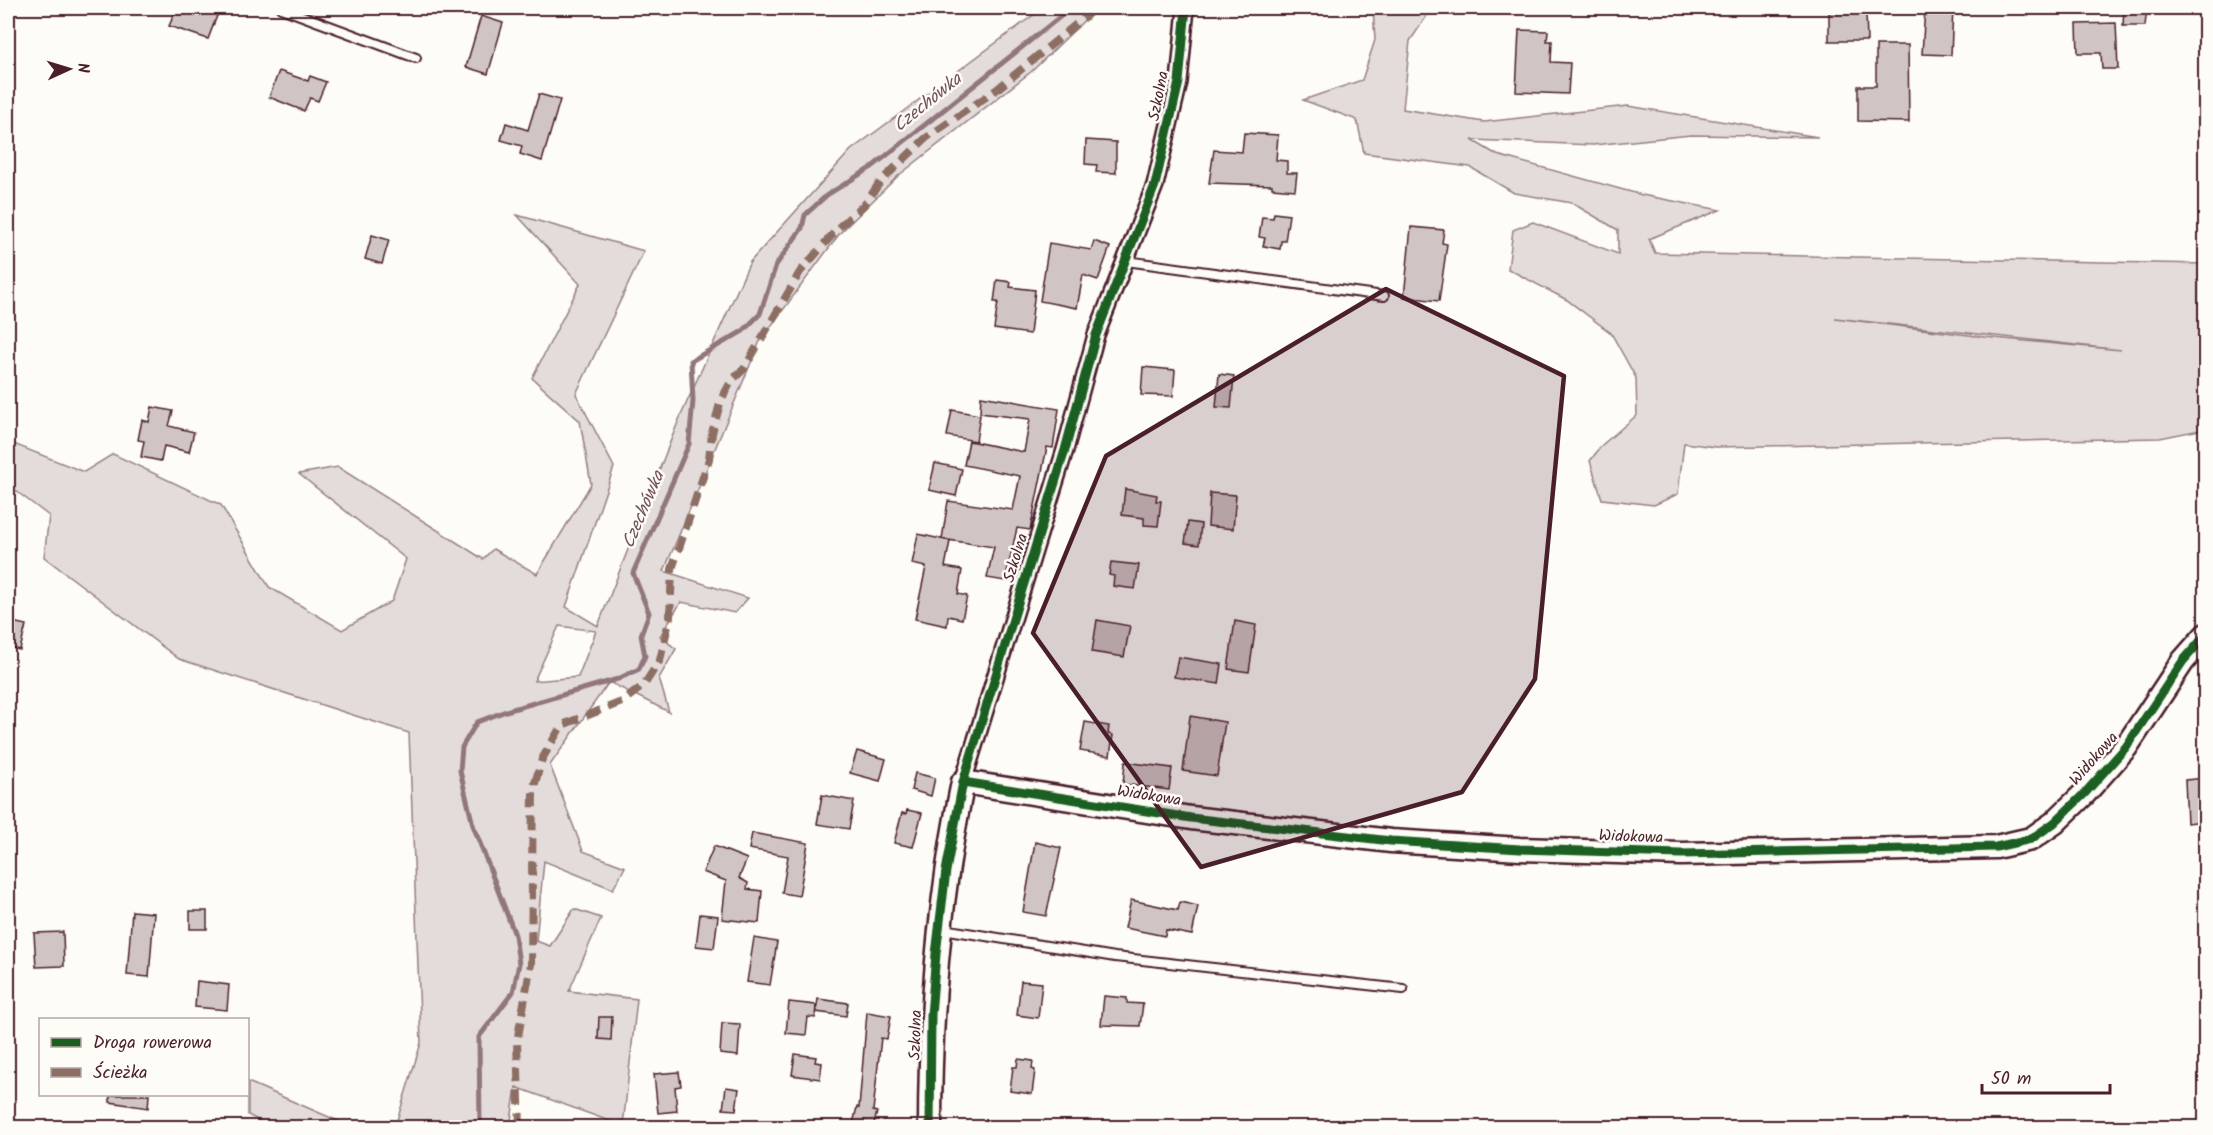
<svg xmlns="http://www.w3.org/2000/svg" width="2213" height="1135" viewBox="0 0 2213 1135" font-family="Kalam,sans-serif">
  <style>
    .green { fill: #e3dcda; stroke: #967e82; stroke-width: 1.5; fill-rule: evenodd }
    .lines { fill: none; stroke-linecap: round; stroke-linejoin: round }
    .stream { stroke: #91777b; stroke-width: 5 }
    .building { fill: #d0c5c4; stroke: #4a1f2b; stroke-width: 1.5 }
    .lane-casing { stroke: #4a1f2b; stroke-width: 12 }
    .street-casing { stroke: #4a1f2b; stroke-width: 20 }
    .secondary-casing { stroke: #4a1f2b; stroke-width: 27 }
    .lane { stroke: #fdfcf7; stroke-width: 8 }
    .street { stroke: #fdfcf7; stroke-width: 15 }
    .secondary { stroke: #fdfcf7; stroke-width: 22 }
    .quiet { stroke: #8d6e63; stroke-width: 8; stroke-dasharray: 15 8; stroke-linecap: butt }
    .cycleway-casing { stroke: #fdfcf7; stroke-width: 13 }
    .cycleway { stroke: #1b5e20; stroke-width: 9 }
    .marked { fill: #4a1f2b; fill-opacity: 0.2; stroke: #4a1f2b; stroke-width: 4.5; stroke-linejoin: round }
    .labels { text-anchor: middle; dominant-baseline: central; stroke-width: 5; stroke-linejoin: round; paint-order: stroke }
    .street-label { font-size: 16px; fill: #4a1f2b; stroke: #fdfcf7 }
    .water-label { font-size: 18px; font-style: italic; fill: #73525a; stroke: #fdfcf7 }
  </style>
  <rect width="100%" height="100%" fill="#fdfcf7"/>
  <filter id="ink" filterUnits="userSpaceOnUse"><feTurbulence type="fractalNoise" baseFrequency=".0167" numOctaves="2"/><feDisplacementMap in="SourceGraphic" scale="12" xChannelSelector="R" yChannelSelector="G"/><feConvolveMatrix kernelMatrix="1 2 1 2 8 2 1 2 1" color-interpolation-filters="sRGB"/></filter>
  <g filter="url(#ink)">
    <g class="green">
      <path d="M1043,8h54l-65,63 -134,105 -58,57 -80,108 -96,230 84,27 -13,15 -54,-11 -21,34 16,13 -17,29 10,34 -60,-30 -59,83 33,86 42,16 -12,22 -69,-28 -8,80 14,5 24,-37 27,9 -32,73 68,8 -14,127 -107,-39 -6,40h-115l26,-84 -12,-310 -230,-74 -135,-102 5,-41 -41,-31 1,-43 75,30 29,-18 108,51 48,82 73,43 50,-29 14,-42 -107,-85 39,-7 145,92 10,-10 44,25 54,-90 -11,-63 -48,-43 48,-94 -63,-69 127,36 -68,143 38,73 -48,140 32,19 80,-204 72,-160 101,-112zM559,626l37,5 -18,46 -44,4z"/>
      <path d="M1373,8h59l-22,33 -7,68 81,13 144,-16 190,31 -127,-2 -98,10 -121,-5 25,15 145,40 78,15 -71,29 6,14 550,11v165l-45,9 -444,9 -32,-4 -6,51 -24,11 -52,-6 -12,-38 12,-16 35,-30 -1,-37 -25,-45 -44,-33 -59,-31 5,-39 20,-8 85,32v-24l-46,-27 -58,-10 -44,-26 -106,-14 -7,-33 -54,-20 59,-20 13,-40zM1835,318l286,32 -137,-13z"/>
      <polygon points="248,1082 352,1127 271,1127 248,1115"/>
    </g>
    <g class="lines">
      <polyline class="stream" points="480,1128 479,1037 513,992 519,964 515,935 473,825 460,771 462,747 477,722 506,711 618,679 639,669 645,656 641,635 649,613 633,573 689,444 693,401 691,361 743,331 760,314 776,265 802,228 805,215 827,195 872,167 1071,8"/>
    </g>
    <g class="building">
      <polygon points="177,8 220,8 208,39 169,26"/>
      <polygon points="1925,8 1953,8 1951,55 1922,54"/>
      <polygon points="2124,8 2147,8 2145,26 2123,26"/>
      <polygon points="1829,12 1866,12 1867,41 1829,41"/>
      <polygon points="481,16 503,23 488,74 466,67"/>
      <polygon points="2116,23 2118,69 2102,69 2101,53 2078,53 2077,24"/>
      <polygon points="1519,30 1548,31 1547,41 1552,41 1551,62 1570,63 1568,94 1516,92"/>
      <polygon points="1876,45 1908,45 1909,122 1858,121 1858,86 1876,86"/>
      <polygon points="279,71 308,81 310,76 326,82 318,101 310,98 304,111 269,97"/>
      <polygon points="539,94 560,100 542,161 520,154 522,146 501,140 506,123 528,130"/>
      <polygon points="1244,133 1278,135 1276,160 1287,161 1287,173 1297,173 1295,190 1272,188 1272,185 1209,183 1214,150 1242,152"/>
      <polygon points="1086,140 1116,142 1116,173 1096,172 1097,165 1085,164"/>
      <polygon points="1274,213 1289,215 1285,241 1281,241 1280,249 1263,246 1265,238 1259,237 1262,217 1273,218"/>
      <polygon points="1411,227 1444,230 1442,243 1447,244 1439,301 1404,297"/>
      <polygon points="372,235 389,240 382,264 365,259"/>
      <polygon points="1094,241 1110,247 1098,280 1083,275 1077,308 1040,301 1049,243 1091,250"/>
      <polygon points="997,280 1011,282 1010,287 1035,290 1030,334 994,329 998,302 994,302"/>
      <polygon points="1143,367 1175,370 1173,396 1141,395"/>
      <polygon points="1219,374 1234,376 1231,408 1216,407"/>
      <polygon points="981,396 1059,409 1053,448 1047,447 1030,530 1017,528 1005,581 987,578 994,547 942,539 948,501 1013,510 1020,476 964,465 969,441 1024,452 1030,419 980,413"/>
      <polygon points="152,407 173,411 169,426 194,432 189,452 164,446 161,461 141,457 144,441 138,440 142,420 149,422"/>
      <polygon points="952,410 980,415 976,441 947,436"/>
      <polygon points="935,463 962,469 956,496 929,490"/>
      <polygon points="1125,489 1157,495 1156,501 1161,501 1158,526 1144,525 1144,518 1122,515"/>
      <polygon points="1210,493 1236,495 1233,529 1208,526"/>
      <polygon points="1188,522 1201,524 1199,545 1185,543"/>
      <polygon points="918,534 950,541 945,567 962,570 958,594 967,596 962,619 948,616 947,626 915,619 926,567 912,564"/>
      <polygon points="1111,562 1139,565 1135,589 1113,586 1114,576 1109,575"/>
      <polygon points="1097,620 1130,626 1124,657 1092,652"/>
      <polygon points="8,621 26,625 20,650 8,647"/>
      <polygon points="1235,621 1256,625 1249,672 1228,669"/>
      <polygon points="1178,657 1222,664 1219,684 1174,677"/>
      <polygon points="1190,716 1225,722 1217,776 1183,771"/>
      <polygon points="1085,722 1109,726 1108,734 1113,735 1110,756 1080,751"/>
      <polygon points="857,751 886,759 880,781 850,773"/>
      <polygon points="1125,762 1172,768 1169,790 1123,784"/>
      <polygon points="915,773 935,778 931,796 911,790"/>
      <polygon points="2205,778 2205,821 2187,823 2185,780"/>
      <polygon points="822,795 854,801 849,829 817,824"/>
      <polygon points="907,810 922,813 913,847 894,843 902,813 906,814"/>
      <polygon points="752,833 808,843 799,896 782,893 788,856 749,849"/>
      <polygon points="1035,842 1061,848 1046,916 1023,912"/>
      <polygon points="714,846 747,859 739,878 748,883 747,889 762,891 759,923 722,919 726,881 703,872"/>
      <polygon points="1131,900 1178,910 1180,902 1198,906 1192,935 1166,930 1165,936 1125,928"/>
      <polygon points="132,911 154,913 149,977 127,975"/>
      <rect x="190" y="911" width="17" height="18"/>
      <polygon points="700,914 718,916 714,948 696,946"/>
      <polygon points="63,932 64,966 36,967 34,933"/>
      <polygon points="754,938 777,942 770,985 747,982"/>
      <polygon points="197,981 229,985 227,1010 195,1007"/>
      <polygon points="1021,981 1042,983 1038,1018 1017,1015"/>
      <polygon points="1104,996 1127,998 1127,1003 1143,1004 1140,1026 1101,1025"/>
      <polygon points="818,999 848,1003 846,1016 816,1012"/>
      <polygon points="789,1002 816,1005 815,1018 808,1017 806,1035 786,1033"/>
      <polygon points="867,1012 891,1016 887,1039 881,1038 873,1111 877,1112 873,1128 852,1128 857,1107 859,1108"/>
      <polygon points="599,1017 612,1017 611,1040 598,1039"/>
      <polygon points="722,1023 740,1024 738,1056 720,1054"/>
      <polygon points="795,1054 816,1057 815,1062 822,1063 820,1079 792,1075"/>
      <polygon points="1018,1059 1033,1061 1032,1069 1035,1070 1032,1094 1010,1091 1013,1067 1017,1067"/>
      <polygon points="679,1072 681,1086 675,1087 677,1111 658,1113 654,1074"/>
      <polygon points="726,1087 739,1089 736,1110 723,1109"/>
      <polygon points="110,1095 149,1095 148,1108 110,1102"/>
    </g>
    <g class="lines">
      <g class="lane-casing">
        <g id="lane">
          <polyline points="281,8 416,58"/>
          <polyline points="1126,261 1384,296"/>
          <polyline points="943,929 1115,957 1403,989"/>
        </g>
      </g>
      <g class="street-casing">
        <polyline id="street" points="963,782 1065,450 1096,335 1155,185 1179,82 1186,8"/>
      </g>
      <g class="secondary-casing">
        <path id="secondary" d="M930,1128c0,-117 9,-231 33,-346l228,36 200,23 129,8 161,5 315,-7 35,-8 23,-16 31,-30 41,-46 57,-86 23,-26"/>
      </g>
      <use href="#lane" class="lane"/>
      <use href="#street" class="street"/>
      <use href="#secondary" class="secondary"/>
      <polyline class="quiet" points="520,1128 517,1042 531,964 533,790 542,759 562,725 622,702 644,685 660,660 670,617 672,569 709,459 712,433 721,400 732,380 744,369 800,272 839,227 866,203 880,182 926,138 996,90 1085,17 1093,8"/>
      <g class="cycleway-casing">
        <g id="cycleway">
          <polyline points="963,782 1191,818 1391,841 1520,849 1681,854 1996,847 2031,839 2054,823 2085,793 2126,747 2183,661 2206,635"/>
          <polyline points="930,1128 931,1015 936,954 946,871 963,782 1065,450 1096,335 1155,185 1179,82 1186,8"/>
        </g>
      </g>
      <use href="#cycleway" class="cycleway"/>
    </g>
  </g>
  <path class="marked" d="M1386,289l178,87 -29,303 -73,113 -261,75 -168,-234 73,-177z"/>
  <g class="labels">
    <g class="street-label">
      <text transform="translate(1159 96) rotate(-79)">Szkolna</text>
      <text transform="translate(1016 558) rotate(-73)">Szkolna</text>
      <text transform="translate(2094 759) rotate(-49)">Widokowa</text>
      <text transform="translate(1149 796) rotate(9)">Widokowa</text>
      <text transform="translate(1631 837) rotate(2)">Widokowa</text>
      <text transform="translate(916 1035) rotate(-88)">Szkolna</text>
    </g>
    <g class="water-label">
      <text transform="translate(928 103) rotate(-39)">Czechówka</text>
      <text transform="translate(644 510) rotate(-67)">Czechówka</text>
    </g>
  </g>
  <rect width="2213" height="1135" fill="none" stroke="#fdfcf7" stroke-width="30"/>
  <rect x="15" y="15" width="2183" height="1105" fill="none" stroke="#4a1f2b" stroke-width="2" filter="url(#ink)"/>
  <rect x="39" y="1018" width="210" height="78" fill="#fdfcf7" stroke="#b5a4a5" stroke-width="1.5"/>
  <rect x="51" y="1038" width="30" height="9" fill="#1b5e20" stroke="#b5a4a5" stroke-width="1.5"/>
  <text x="93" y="1048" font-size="18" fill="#4a1f2b">Droga rowerowa</text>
  <rect x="51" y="1068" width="30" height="9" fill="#8d6e63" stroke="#b5a4a5" stroke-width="1.5"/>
  <text x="93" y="1078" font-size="18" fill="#4a1f2b">Ścieżka</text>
  <g transform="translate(69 69) rotate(86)" stroke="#fdfcf7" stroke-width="4.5" paint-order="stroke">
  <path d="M0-4.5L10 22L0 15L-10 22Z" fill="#4a1f2b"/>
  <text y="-9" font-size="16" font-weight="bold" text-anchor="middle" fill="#4a1f2b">N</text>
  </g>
  <path d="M1982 1084v9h128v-9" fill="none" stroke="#4a1f2b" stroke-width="3"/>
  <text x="1991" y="1084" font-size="18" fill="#4a1f2b" stroke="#fdfcf7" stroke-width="4.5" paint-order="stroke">50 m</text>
</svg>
